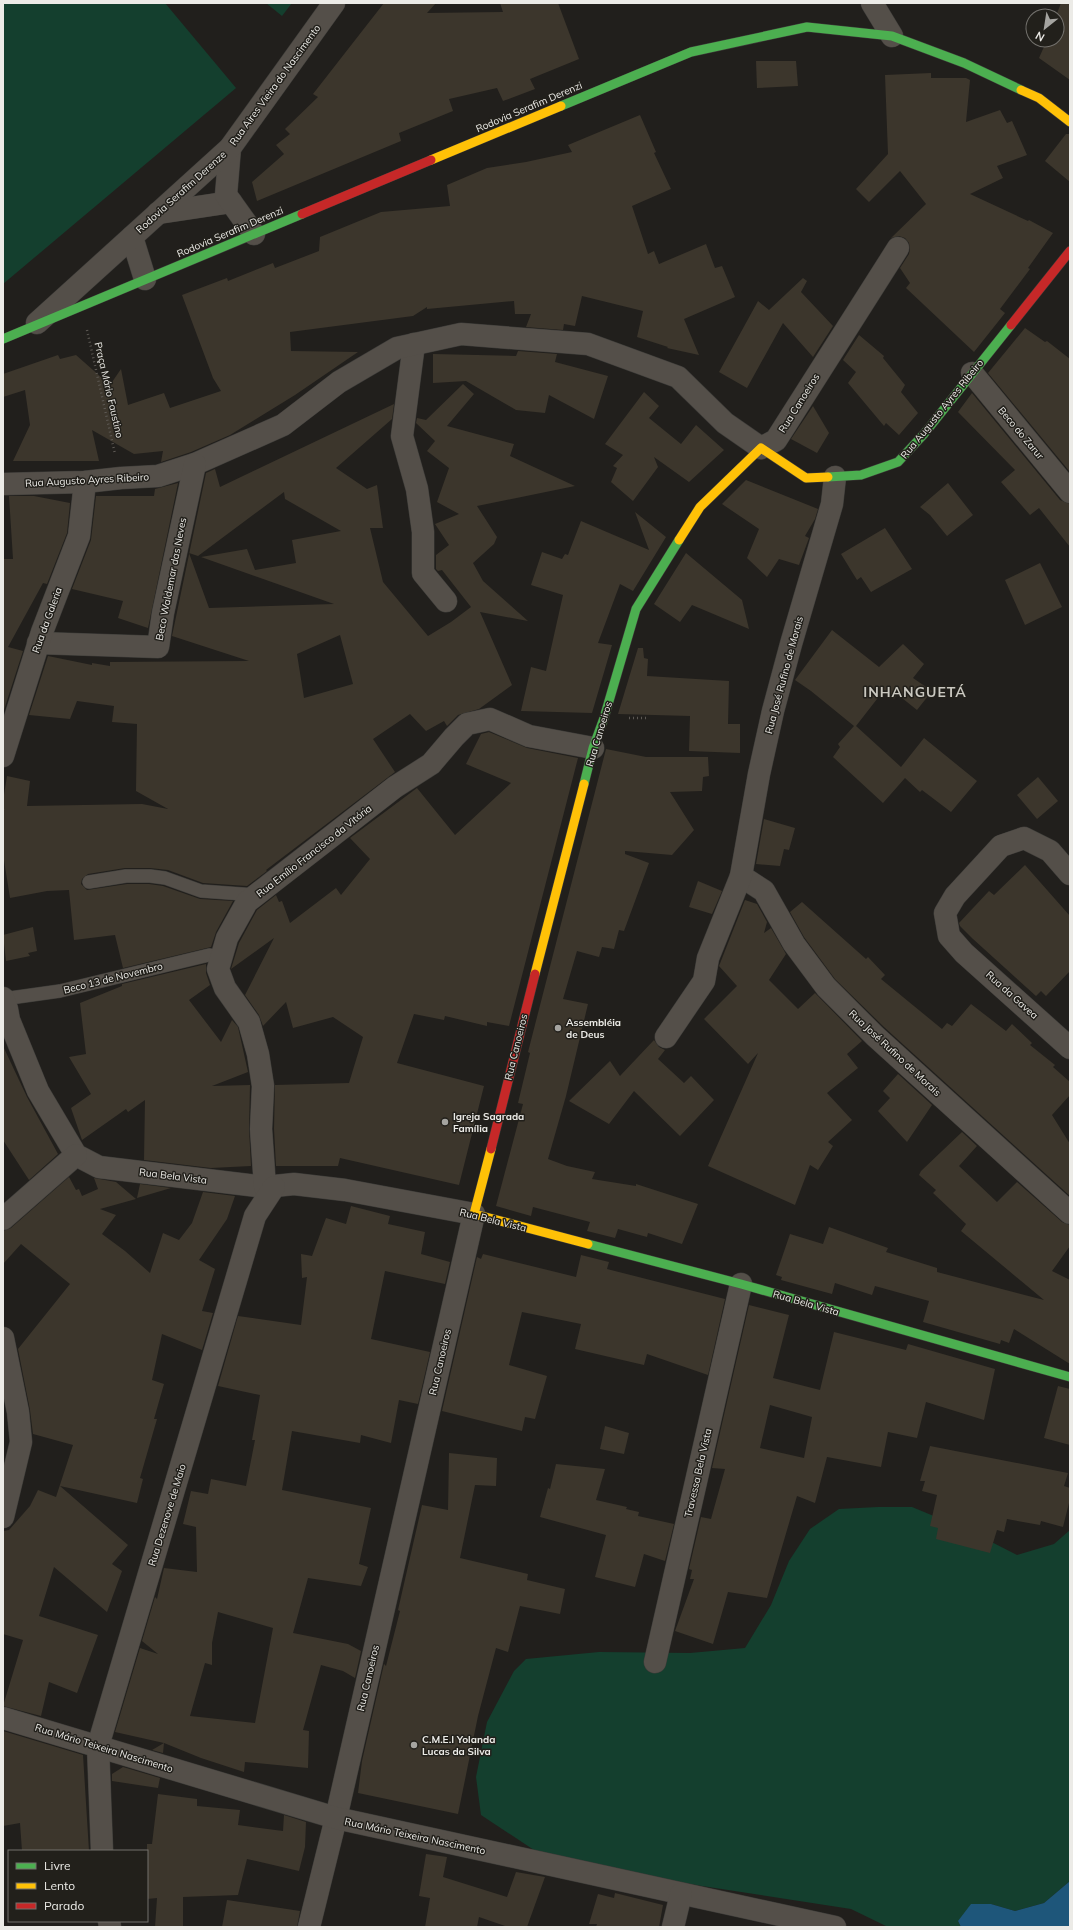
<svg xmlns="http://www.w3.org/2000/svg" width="1073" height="1930" viewBox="0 0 1073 1930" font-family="Mulish,sans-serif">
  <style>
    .green { fill: #143f2e }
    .water { fill: #1e567a }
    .building { fill: #3c362c; fill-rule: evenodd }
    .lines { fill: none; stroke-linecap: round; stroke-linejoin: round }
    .lane-casing { stroke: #3d3c39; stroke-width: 14 }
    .street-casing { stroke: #3d3c39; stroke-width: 23 }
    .fast-casing { stroke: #3d3c39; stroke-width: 10 }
    .slow-casing { stroke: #3d3c39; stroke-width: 10 }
    .jam-casing { stroke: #3d3c39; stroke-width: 10 }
    .path { stroke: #5c5853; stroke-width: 2.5; stroke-dasharray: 1 3; stroke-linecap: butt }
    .lane { stroke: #544f49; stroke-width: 13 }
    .street { stroke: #544f49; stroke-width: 22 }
    .fast { stroke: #4caf50; stroke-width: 9 }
    .slow { stroke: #ffc107; stroke-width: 9 }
    .jam { stroke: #c62828; stroke-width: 9 }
    .poi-dot { fill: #a5a4a0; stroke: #22201b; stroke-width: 1.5 }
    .labels { text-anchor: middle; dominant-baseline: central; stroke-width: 3; stroke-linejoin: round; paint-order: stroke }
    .street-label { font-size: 10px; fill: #ecebe7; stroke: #22201b }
    .poi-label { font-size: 10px; font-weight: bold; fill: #ecebe7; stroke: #22201b; text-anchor: start }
    .district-label { font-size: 14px; font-weight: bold; letter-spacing: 1px; fill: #cac8c0; stroke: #22201b }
  </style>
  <rect width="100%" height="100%" fill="#211f1c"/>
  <g class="green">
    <polygon points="3,3 165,3 236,88 3,284"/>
    <polygon points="266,3 292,3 282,16"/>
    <polygon points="878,1507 912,1507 970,1531 1017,1555 1054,1544 1070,1530 1070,1881 1044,1903 1015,1911 991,1904 958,1921 961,1927 888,1927 851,1909 702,1886 546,1858 481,1815 476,1777 487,1722 514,1671 526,1659 599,1652 690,1653 745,1648 771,1605 789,1561 810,1529 839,1509"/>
  </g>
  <polygon class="water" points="1070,1881 1070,1927 961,1927 958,1921 971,1904 991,1904 1015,1911 1044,1903"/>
  <g class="building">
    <polygon points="384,3 436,3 427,13 503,12 500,3 558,3 579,59 530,79 535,89 503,101 497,88 449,99 453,111 399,133 401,141 257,201 252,182 284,154 276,145 290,134 285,129 318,97 313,94"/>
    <polygon points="1061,3 1070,3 1070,80 1039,58 1047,40 1057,40 1056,16"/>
    <polygon points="756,61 796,61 798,86 757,88"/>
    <polygon points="931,73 931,78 966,78 970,80 966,122 1000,110 1007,123 1012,121 1027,155 997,166 1003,178 970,194 1028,221 1029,220 1053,233 1028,268 1030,269 1000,309 1005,313 974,352 906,288 910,283 900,268 909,254 910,249 909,243 905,238 899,236 891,238 926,204 900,171 869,202 856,189 888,154 885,75"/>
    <polygon points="640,115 656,152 654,153 671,189 632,206 648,254 654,251 659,264 706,244 715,268 722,266 735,297 684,319 699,355 667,348 668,347 637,337 643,311 582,296 575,326 564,324 563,330 526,327 531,314 515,314 514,301 427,309 427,307 413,316 290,332 291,351 358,352 295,395 230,435 191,452 161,462 163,451 134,454 92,430 99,461 13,461 30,425 25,390 3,397 3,374 58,355 60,359 76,355 110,385 121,369 128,405 164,393 170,408 221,391 213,378 182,295 227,278 228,281 273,263 275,268 319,251 320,237 381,212 450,206 447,185 487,168 526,162 572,152 568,145"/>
    <polygon points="1066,134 1070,134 1070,182 1045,161"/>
    <polygon points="803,278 807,281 801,292 833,326 813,357 783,323 747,388 719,372 758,301 769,310"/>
    <polygon points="1025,328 1045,342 1047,341 1070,359 1070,472 988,373"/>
    <polygon points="859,335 884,356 883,358 905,385 901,392 918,413 899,435 886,423 884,426 848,383 856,372 843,360"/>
    <polygon points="518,351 557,354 555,362 608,376 594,419 549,395 545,413 516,410 466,381 433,383 433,354 516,356"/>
    <path d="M463,384l11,10 -27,32 67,18 -4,12 65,30 -98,20 20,31 -3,7 -21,19 10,18 45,40 -48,-9 32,73 -33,24 -21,6 -11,11 -3,-5 -18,10 -16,-17 -37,25 22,33 -129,98 1,1 -20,15 -44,-3 -35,-13 -18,-2h-25l-37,6 -6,5 -1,5 6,6 40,-6h22l14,2 37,13 33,2 -17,31 -5,15 -88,21 -8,-33 -41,5 -5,-50 -22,1 -37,7 -7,-44v-53l4,-25 23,5 -3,25 115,-2 26,5 -32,-18 1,-67 -25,-2 2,-16 -37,-5 -7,18 -41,-4 19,-59 44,9v-2l18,3v-4l139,-1 -77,-25 34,-163 9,-4 5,18 174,-83 -2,15 -56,49 31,21 10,-4 6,43h-13l13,54 45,54 23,-14 20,-15 -29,-37 -4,1 -2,-2v-14l13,-10 -14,-21 24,-10 -22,-12 12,-34 -22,-17 8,-10 -19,-18 1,-5 9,2zM284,492l1,7 56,32 -49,9 4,23 -41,7 -8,-21 -46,8 133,47 -125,4 -20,-55 9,3zM340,635l13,49 -49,14 -7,-44z"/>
    <polygon points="644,392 659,406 649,418 681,444 696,425 724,450 689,482 654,457 658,467 633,501 611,482 617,468 613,466 623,455 605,444"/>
    <polygon points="972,393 1060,500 1070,504 1070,547 1039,508 1030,515 1001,482 1015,470 958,412"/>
    <polygon points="813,406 829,433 817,453 791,439"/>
    <polygon points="746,480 818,509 815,519 805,536 809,538 799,565 779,559 767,577 747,558 759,529 722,504"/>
    <polygon points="178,483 148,628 118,618 123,601 72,589 91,540 96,496 154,496 155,489"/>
    <polygon points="948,483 973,515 947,536 930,515 920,507"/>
    <polygon points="9,496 34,496 70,503 67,533 47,584 43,583 8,647 23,651 3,713 3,559 13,559"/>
    <polygon points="635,512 666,537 633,591 620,584 598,643 612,645 592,713 521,711 531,667 546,671 563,595 531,585 542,552 562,559 565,554 568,555 581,521 649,550"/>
    <polygon points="885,528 912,569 871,592 861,577 857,580 841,554"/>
    <polygon points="686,553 742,600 749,629 692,605 680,622 654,604"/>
    <polygon points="1040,563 1062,607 1025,625 1005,580"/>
    <polygon points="832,630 879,667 903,644 924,664 913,678 932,691 917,710 897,694 894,699 884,690 856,726 901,767 924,738 977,781 951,812 922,790 920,792 905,778 883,803 833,757 840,747 838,744 854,726 811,691 795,680"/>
    <polygon points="638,648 643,648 644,658 648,659 647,676 729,681 728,724 740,724 740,753 689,751 690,716 618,714"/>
    <polygon points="489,732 527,748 578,758 509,1026 487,1022 487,1026 445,1016 444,1020 414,1014 397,1063 484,1086 459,1185 340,1158 338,1166 276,1166 274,1129 275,1085 349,1083 363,1037 333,1017 293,1028 286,1002 263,1026 259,1015 245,995 274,938 231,969 239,943 257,910 276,895 279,902 282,901 290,923 336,888 341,895 370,859 350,838 417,788 455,835 511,783 466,764 481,734"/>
    <polygon points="606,749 646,757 708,757 709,776 703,777 702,791 670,792 694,830 672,855 625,851 625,854 649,863 624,931 619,930 614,949 602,947 599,957 577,951 563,999 588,1004 566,1096 548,1159 567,1166 595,1172 592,1179 636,1186 636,1184 698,1204 682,1244 648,1233 647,1237 618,1229 615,1238 587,1231 590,1222 533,1207 531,1216 496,1206 523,1104 518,1103 530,1053 528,1052"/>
    <polygon points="1038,777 1058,801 1037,819 1017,795"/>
    <polygon points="764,819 795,828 789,850 784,849 780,866 756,864"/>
    <polygon points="1025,865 1070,916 1070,971 1046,996 1041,991 1036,996 973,939 960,926 959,923 989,891 994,895"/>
    <polygon points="698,881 722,891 712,914 689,907"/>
    <polygon points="745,900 757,904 767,922 764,933 771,928 786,954 769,980 798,1009 815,993 862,1041 847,1054 858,1068 827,1093 852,1120 828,1142 833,1146 818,1170 810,1165 795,1205 708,1166 758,1053 748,1064 704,1019 737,986 719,966"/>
    <polygon points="802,902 866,959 868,957 885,975 881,979 942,1029 947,1023 952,1026 971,1004 1006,1031 1012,1024 1032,1043 1030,1045 1055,1065 1053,1067 1070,1082 1070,1095 1052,1115 1070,1144 1070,1196 884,1027 835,979 804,937 790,912"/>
    <polygon points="33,927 37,951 28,953 30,956 6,961 3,935"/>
    <polygon points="206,964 206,973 210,985 189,1000 221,1042 232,1020 238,1027 248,1072 212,1086 250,1085 249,1129 251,1166 211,1168 144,1160 145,1100 128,1112 126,1109 82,1140 71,1108 91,1094 69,1057 86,1054 80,1003 122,986 122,984"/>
    <polygon points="654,1040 659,1047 665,1050 658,1059 684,1083 691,1076 714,1100 680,1136 634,1091 609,1124 569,1101 610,1061 620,1076"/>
    <polygon points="3,1046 27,1097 58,1154 29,1180 3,1140"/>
    <polygon points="898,1074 932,1105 907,1142 878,1111 890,1098 883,1091"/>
    <polygon points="962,1132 977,1146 959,1166 997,1202 1017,1182 1062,1222 1070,1225 1070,1246 1052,1271 1070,1280 1070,1364 1014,1329 1009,1343 1001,1340 1000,1344 923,1322 929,1301 875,1286 872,1295 835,1283 832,1294 781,1280 782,1277 776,1275 790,1234 823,1244 829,1227 888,1248 886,1252 937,1268 937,1272 1044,1300 961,1231 966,1224 933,1193 936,1190 919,1175 921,1171"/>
    <polygon points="69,1177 76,1190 79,1189 82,1196 98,1189 94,1178 116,1182 136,1199 100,1209 116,1215 102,1234 125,1251 150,1273 163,1233 179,1240 192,1223 203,1192 235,1196 227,1219 199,1260 215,1269 202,1311 213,1313 202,1350 162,1334 152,1380 164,1384 154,1419 157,1419 140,1478 143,1479 137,1503 60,1486 128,1545 112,1564 122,1571 107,1612 54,1567 39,1616 98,1635 77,1693 49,1682 41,1716 3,1706 23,1640 3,1634 3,1531 9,1530 30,1506 38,1490 56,1497 73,1445 33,1434 30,1410 18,1349 70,1284 21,1244 3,1264 3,1231 11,1228"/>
    <polygon points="140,1184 171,1188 137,1198"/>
    <path d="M351,1206l39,10 -2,8 37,8 -4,22 29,8 -5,22 -60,-13 -14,68 59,13 -12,52 -19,-4 -8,43 -30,-8 -1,8 -68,-12 -10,59 89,18 -12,56 9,3 -7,19 -53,-8 -15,55 55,11 13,7 -6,27 -12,-7 -22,-6 -18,65 6,1 -1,37 -63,-6 -1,10 -43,-14 -37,-15 -1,10 -11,-3 12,-7 -49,-11 25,-84 18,6 -16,-13 13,-44 2,2 7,-31 33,4 -1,-45 -13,-3 8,-33 17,3 3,-15 35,7 9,-46h-3l8,-45 -42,-9 20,-70 63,9 6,-48 -5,1 -1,-24 11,2 14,-38 20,6zM218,1612l55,16 -18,95 -65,-7 15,-53 7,2v-22z"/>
    <polygon points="483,1254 576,1277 581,1255 609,1262 607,1269 725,1299 708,1375 647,1354 644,1365 575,1349 581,1324 522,1312 509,1365 547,1376 535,1419 525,1417 522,1431 442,1411 477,1257 481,1259"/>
    <path d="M749,1305l40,10 -16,63 47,12 14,-58 72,18 2,-6 87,25 -11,51 -58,-18 -9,36 -29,-6 -7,35 -54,-10 -12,46 -18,-7 -30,102 -39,-6 -15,52 -38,-13 19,-52h-4l2,-9 -3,-1 12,-52 10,2 14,-50 -13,-1zM770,1405l42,12 -8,41 -44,-10z"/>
    <polygon points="1058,1386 1070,1389 1070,1445 1044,1438"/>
    <polygon points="605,1426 629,1433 624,1454 600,1449"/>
    <polygon points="930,1446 1068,1473 1064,1486 1070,1488 1070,1499 1063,1527 1041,1521 1040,1525 1007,1519 1004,1532 997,1530 990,1553 936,1539 938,1528 930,1526 937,1495 922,1491 925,1481 920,1481"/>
    <polygon points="449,1453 497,1458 496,1486 475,1485 460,1558 528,1574 527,1580 565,1589 560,1614 520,1606 508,1652 496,1648 478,1716 458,1814 358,1793 362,1761 384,1664 386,1666 400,1611 398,1610 422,1505 448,1510"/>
    <polygon points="556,1464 605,1469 596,1500 627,1507 626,1509 639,1512 638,1516 674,1524 665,1561 644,1554 635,1587 595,1577 606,1535 540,1517 548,1488 550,1489"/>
    <polygon points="3,1731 83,1755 89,1851 22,1851 20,1823 3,1826"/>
    <polygon points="123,1767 160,1778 158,1788 112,1781 112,1774"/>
    <polygon points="158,1794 197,1799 197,1806 240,1810 238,1825 283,1831 284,1815 306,1822 305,1847 299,1871 247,1859 238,1895 183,1897 183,1927 155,1927 157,1898 147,1899 147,1844 152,1844"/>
    <polygon points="426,1854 447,1857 443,1877 507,1897 516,1872 545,1877 527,1927 508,1927 479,1917 477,1927 425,1927 430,1898 419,1896"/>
    <polygon points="615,1893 663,1905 659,1927 596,1927 597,1924 589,1924 598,1894 614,1898"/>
    <polygon points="227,1900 300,1911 297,1927 222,1927"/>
  </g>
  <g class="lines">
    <g class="lane-casing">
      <g id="lane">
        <polyline points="89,882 126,876 150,876 165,878 201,891 257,895"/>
        <polyline points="3,999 60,991 209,955 222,957"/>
      </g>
    </g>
    <g class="street-casing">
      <g id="street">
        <polyline points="872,3 892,36"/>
        <polyline points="158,213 231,202"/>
        <polyline points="254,234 226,195 230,148 334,3"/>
        <polyline points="132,237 145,279"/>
        <polyline points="37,323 230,148"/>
        <polyline points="414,344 402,436 417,489 423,532 423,573 446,601"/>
        <polyline points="972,373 1070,492"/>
        <polyline points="3,484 85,482 121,478 158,476 195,464 283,425 339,382 397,348 461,334 588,344 678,377 725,423 761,448 776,440 898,248"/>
        <polyline points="38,643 158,647 163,613 195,464"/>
        <polyline points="3,756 42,632 79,536 85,482"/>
        <polyline points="1070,874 1050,851 1024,838 1001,846 955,896 945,913 949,936 964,953 1070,1048"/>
        <polyline points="741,876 764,891 794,944 826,987 875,1036 1070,1213"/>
        <polyline points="3,998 7,1009 9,1020 38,1091 76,1155 99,1167 265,1187 294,1184 345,1190 474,1214 336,1818 309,1927"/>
        <polyline points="666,1037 704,981 708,958 741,876 759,774 773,711 791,644 832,504 835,477"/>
        <polyline points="265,1187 261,1129 263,1086 258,1054 249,1022 225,988 218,969 227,938 247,902 395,787 431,764 454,737 467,724 490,719 529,736 593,748"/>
        <polyline points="3,1219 76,1155"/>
        <polyline points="3,1338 18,1412 21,1442 3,1517"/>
        <polyline points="655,1662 741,1284"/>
        <polyline points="3,1718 336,1818 835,1927"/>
        <polyline points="102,1851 98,1746 255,1216 274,1187"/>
        <polyline points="109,1921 110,1927"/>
        <polyline points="673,1927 681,1894"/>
      </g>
    </g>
    <g class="fast-casing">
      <g id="fast">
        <polyline points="561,106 691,52 807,27 892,36 964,63 1021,90"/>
        <polyline points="3,339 302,214"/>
        <polyline points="828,477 861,475 898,462 924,434 1011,325"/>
        <polyline points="584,784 593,748 604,718 636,609 679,540"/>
        <polyline points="588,1244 741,1284 1070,1377"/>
      </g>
    </g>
    <g class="slow-casing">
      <g id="slow">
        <polyline points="1021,90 1039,98 1070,122"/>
        <polyline points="431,160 561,106"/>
        <polyline points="679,540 700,507 761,448 806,478 828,477"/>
        <polyline points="535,974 584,784"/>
        <polyline points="491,1149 474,1214 588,1244"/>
      </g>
    </g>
    <g class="jam-casing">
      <g id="jam">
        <polyline points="302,214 431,160"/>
        <polyline points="1011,325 1070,251"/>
        <polyline points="491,1149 535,974"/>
      </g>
    </g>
    <g class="path">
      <polyline points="87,330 115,454"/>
      <polyline points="629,718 649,718"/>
      <polyline points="3,810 6,811"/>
    </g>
    <use href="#lane" class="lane"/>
    <use href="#street" class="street"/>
    <use href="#fast" class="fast"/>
    <use href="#slow" class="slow"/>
    <use href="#jam" class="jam"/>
  </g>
  <g class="poi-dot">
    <circle cx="558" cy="1028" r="4"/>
    <circle cx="445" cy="1122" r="4"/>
    <circle cx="414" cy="1745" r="4"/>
  </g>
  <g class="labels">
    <g class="street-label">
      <text transform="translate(275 85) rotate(-54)">Rua Aires Vieira do Nascimento</text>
      <text transform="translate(529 107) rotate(-23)">Rodovia Serafim Derenzi</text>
      <text transform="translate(181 192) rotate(-42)">Rodovia Serafim Derenze</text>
      <text transform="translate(230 232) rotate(-23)">Rodovia Serafim Derenzi</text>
      <text transform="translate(109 390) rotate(77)">Praça Mário Faustino</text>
      <text transform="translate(799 403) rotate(-58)">Rua Canoeiros</text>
      <text transform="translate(942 409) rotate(-51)">Rua Augusto Ayres Ribeiro</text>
      <text transform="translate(1021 433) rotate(50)">Beco do Zarur</text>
      <text transform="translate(87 480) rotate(-3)">Rua Augusto Ayres Ribeiro</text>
      <text transform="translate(171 579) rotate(-79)">Beco Waldemar das Neves</text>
      <text transform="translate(47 620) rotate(-70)">Rua da Galeria</text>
      <text transform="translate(784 675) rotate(-75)">Rua José Rufino de Morais</text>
      <text transform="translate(599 734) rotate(-73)">Rua Canoeiros</text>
      <text transform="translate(314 851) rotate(-38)">Rua Emílio Francisco da Vitória</text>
      <text transform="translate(113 978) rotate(-14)">Beco 13 de Novembro</text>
      <text transform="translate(1012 995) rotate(42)">Rua da Gavea</text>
      <text transform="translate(516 1047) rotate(-76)">Rua Canoeiros</text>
      <text transform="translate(895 1053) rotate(43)">Rua José Rufino de Morais</text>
      <text transform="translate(173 1176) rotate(7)">Rua Bela Vista</text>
      <text transform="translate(493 1220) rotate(14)">Rua Bela Vista</text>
      <text transform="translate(806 1303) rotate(16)">Rua Bela Vista</text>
      <text transform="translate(440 1362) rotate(-77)">Rua Canoeiros</text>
      <text transform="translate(698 1473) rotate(-77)">Travessa Bela Vista</text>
      <text transform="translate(167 1515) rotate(-73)">Rua Dezenove de Maio</text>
      <text transform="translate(368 1678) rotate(-77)">Rua Canoeiros</text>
      <text transform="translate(104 1748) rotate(17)">Rua Mário Teixeira Nascimento</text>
      <text transform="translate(415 1836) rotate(12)">Rua Mário Teixeira Nascimento</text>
    </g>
    <g class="poi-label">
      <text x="566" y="1022">Assembléia<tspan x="566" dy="12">de Deus</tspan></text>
      <text x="453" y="1116">Igreja Sagrada<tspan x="453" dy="12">Família</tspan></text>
      <text x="422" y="1739">C.M.E.I Yolanda<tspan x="422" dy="12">Lucas da Silva</tspan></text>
    </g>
    <g class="district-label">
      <text x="915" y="692">INHANGUETÁ</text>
    </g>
  </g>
  <rect width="1073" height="1930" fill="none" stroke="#ecebe7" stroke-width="8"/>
  <rect x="8" y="1850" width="140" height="72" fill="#22201b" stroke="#73716d"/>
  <rect x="16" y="1863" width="20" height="6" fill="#4caf50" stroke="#73716d"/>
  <text x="44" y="1870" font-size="12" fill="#ecebe7">Livre</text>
  <rect x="16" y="1883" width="20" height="6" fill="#ffc107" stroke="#73716d"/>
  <text x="44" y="1890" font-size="12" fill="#ecebe7">Lento</text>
  <rect x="16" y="1903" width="20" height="6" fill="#c62828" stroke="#73716d"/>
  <text x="44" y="1910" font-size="12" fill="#ecebe7">Parado</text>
  <g transform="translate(1045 28) rotate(210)"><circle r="19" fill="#22201b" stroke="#73716d"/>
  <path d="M0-3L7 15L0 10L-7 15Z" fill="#a5a4a0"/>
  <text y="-6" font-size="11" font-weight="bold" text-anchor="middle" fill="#ecebe7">N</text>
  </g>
</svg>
